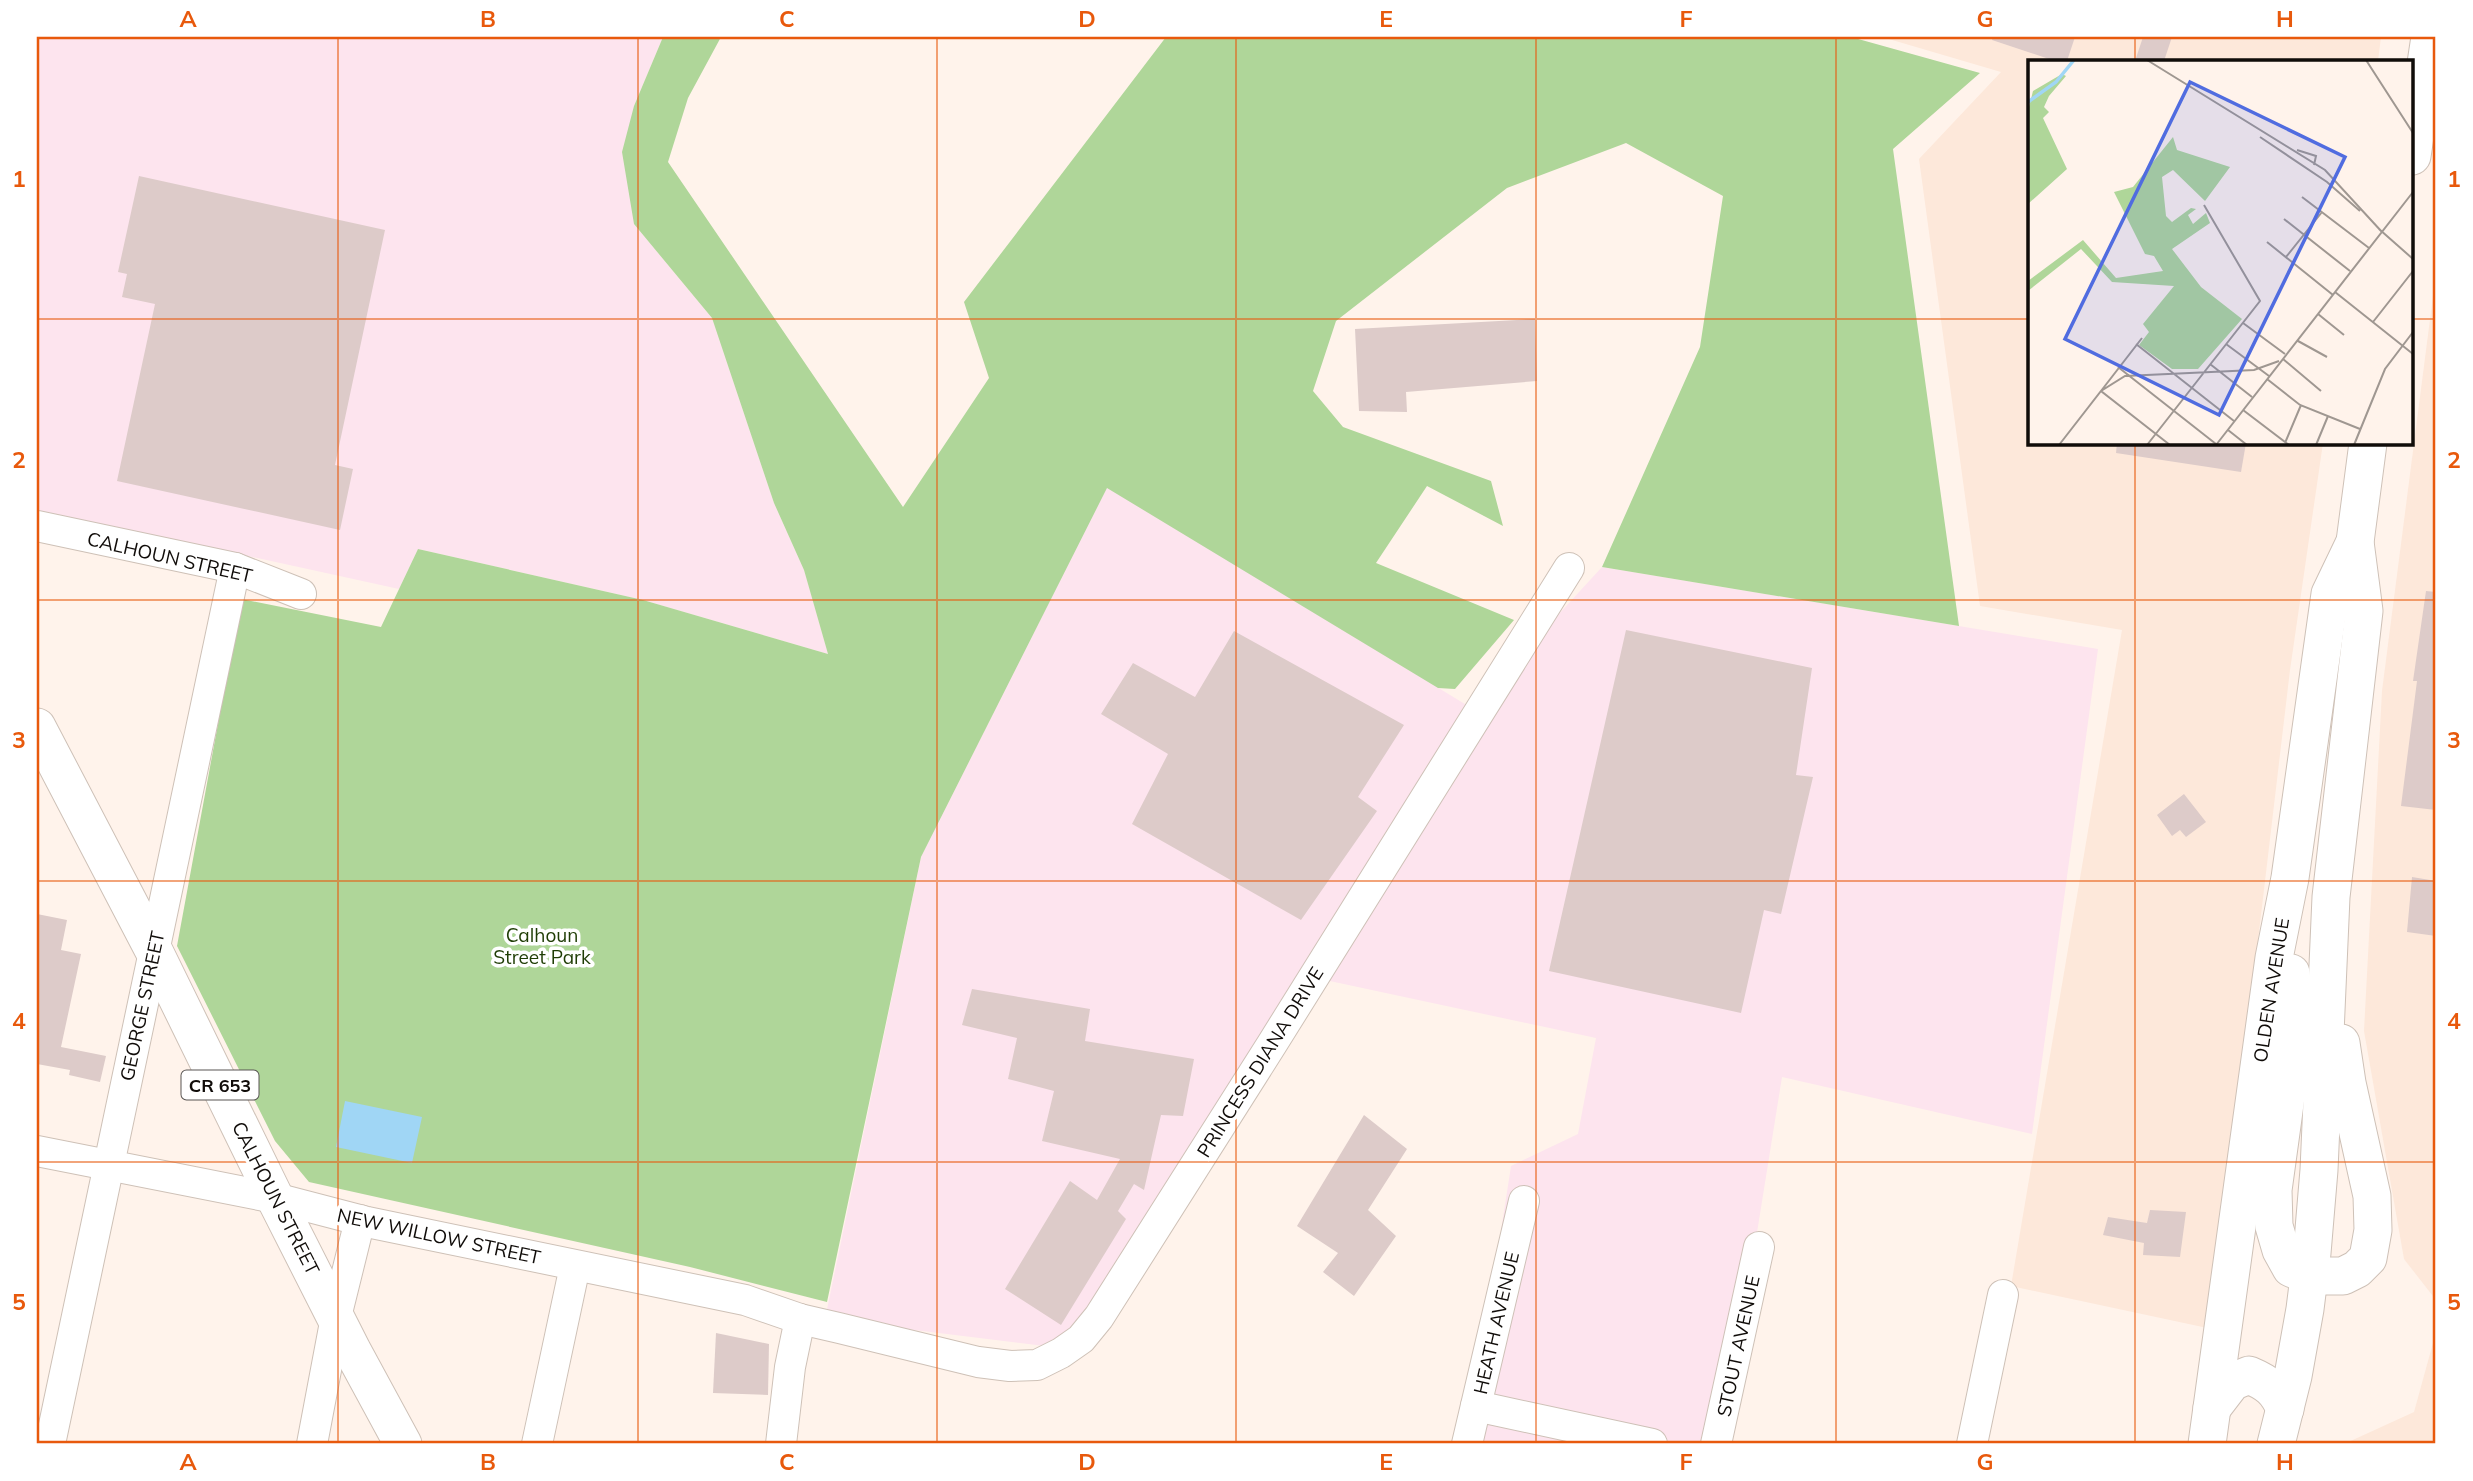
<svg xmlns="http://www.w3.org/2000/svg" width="2473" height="1481" viewBox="0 0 2473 1481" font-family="Mulish,sans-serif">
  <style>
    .built { fill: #fde8da }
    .industrial { fill: #fde4ee }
    .green { fill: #afd699 }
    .water { fill: #a0d6f5 }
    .building { fill: #ddcbc9 }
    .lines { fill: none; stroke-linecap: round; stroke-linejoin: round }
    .minor-casing { stroke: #cec1b7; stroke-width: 32 }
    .major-casing { stroke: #cec1b7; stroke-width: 39 }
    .minor { stroke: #fff; stroke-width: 30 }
    .major { stroke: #fff; stroke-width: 37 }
    .grid { fill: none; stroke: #e8590c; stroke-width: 2; stroke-opacity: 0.55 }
    .labels { text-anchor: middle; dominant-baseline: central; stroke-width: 7; stroke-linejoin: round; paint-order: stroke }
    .shield { fill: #fff; stroke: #585553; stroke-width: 2 }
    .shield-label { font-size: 18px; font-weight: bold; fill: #100c09 }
    .street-label { font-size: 19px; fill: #100c09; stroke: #fff }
    .park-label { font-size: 19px; fill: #1f3d05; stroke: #fff }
    .inset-river { fill: none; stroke: #a0d6f5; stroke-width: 3.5 }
    .inset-road { fill: none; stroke: #9f9791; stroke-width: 2 }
    .view { fill: #506ce0; fill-opacity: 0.15; stroke: #506ce0; stroke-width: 3.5 }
    .inset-edge { fill: none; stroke: #100c09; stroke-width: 3.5 }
    .neatline { fill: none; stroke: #e8590c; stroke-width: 2.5 }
    .grid-label { font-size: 23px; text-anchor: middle; font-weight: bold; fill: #e8590c }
  </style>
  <rect width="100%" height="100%" fill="#fff3eb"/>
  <g class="built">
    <polygon points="1882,37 2381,37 2378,61 2030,61 2030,443 2323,443 2290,670 2212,1329 2011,1286 2122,630 1980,606 1919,159 2001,72"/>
    <polygon points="2436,273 2436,1300 2404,1259 2364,1031 2382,691"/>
    <polygon points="2436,1332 2436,1444 2344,1444 2414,1412"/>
  </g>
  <g class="industrial">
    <polygon points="37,37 663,37 634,106 634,224 712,318 774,503 804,570 828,654 643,600 418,549 399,589 37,510"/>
    <polygon points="1107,487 1483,715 1513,664 1602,567 2098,649 2032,1134 1782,1077 1723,1444 1468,1444 1511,1166 1578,1134 1596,1038 1325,980 1077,1350 825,1319 921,857"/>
  </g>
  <polygon class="green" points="663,37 721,37 688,98 668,162 903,507 989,378 964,302 1166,37 1851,37 1980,73 1893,149 1959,626 1602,567 1700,347 1723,196 1626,143 1507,188 1336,321 1313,391 1343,427 1491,481 1503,526 1427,486 1376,563 1514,620 1455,689 1438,688 1107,488 921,857 827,1302 690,1267 309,1182 275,1141 177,946 241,599 381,627 418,549 643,600 828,654 804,570 774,503 712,318 634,224 622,152 634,106"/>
  <polygon class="water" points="345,1101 422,1117 412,1163 336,1147"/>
  <g class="building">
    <polygon points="1993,37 2075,37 2067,61 2055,61 1992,40"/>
    <polygon points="2143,37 2172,37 2164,61 2135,61"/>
    <polygon points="139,176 385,230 335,465 353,469 340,530 117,481 155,304 122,297 127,274 118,272"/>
    <polygon points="1535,319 1537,381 1406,392 1407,412 1359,411 1355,329"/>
    <polygon points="2117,443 2246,443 2241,472 2116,453"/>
    <polygon points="2426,591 2436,592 2436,810 2401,806 2417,681 2413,681"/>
    <polygon points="1626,630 1812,668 1796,775 1813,777 1781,914 1764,910 1741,1013 1549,971"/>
    <polygon points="1234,631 1404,725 1358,797 1377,811 1301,920 1132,824 1168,754 1101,714 1133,663 1195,697"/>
    <polygon points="2184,794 2206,822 2186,837 2180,830 2172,836 2157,815"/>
    <polygon points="2412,877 2436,881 2436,936 2407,932"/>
    <polygon points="37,914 67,920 61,950 81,954 61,1047 106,1056 100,1082 69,1075 70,1070 37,1064"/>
    <polygon points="972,989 1090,1009 1085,1041 1194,1059 1183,1116 1161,1115 1144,1190 1134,1184 1118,1211 1126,1219 1061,1325 1005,1289 1070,1181 1097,1200 1120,1159 1042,1141 1054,1091 1008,1079 1017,1038 962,1025"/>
    <polygon points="1364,1115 1407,1149 1368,1210 1396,1236 1354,1296 1323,1272 1338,1253 1297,1226"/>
    <polygon points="2150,1210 2186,1212 2180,1257 2143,1255 2144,1243 2103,1235 2108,1217 2147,1223"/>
    <polygon points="716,1333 769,1344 768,1395 713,1393"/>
  </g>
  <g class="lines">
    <g class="minor-casing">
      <g id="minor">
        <polyline points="37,526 235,568 301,594"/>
        <polyline points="37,1151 275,1198 367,1222 745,1300 800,1319 839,1328 978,1362 1010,1366 1037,1365 1061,1353 1081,1339 1099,1317 1272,1044 1569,568"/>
        <polyline points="1476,1406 1652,1444"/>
        <polyline points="50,1444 235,568"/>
        <polyline points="312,1444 336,1317 360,1220"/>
        <polyline points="537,1444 575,1266"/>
        <polyline points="781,1444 790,1367 800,1319"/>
        <polyline points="1467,1444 1524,1201"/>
        <polyline points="1716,1444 1759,1247"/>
        <polyline points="1972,1444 2003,1295"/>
      </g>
    </g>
    <g class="major-casing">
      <g id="major">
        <polyline points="2412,156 2430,37"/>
        <polyline points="37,727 154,951 275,1198 352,1350 403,1444"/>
        <polyline points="2291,973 2292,1053 2273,1190 2274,1226 2281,1250 2291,1268 2309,1276 2343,1276 2357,1269 2368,1258 2373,1230 2372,1196 2347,1083 2341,1043"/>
        <path d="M2212,1408l20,-26 17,-7c19,8 28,15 36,34"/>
        <polyline points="2207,1444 2274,958 2290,878 2330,594 2355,542"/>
        <polyline points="2276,1444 2293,1376 2305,1309 2312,1253 2319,1170 2331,897 2364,611 2355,542 2368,443"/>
      </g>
    </g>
    <use href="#minor" class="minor"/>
    <use href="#major" class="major"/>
  </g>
  <path class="grid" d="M338,37v1407M638,37v1407M937,37v1407M1236,37v1407M1536,37v1407M1836,37v1407M2135,37v24M37,319h1993M2412,319h24M2135,443v1001M37,600h2399M37,881h2399M37,1162h2399"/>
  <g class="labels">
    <rect class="shield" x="181.5" y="1070.5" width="77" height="29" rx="5"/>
    <g class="shield-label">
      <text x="220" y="1085">CR 653</text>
    </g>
    <g class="street-label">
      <text transform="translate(170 557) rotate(13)">CALHOUN STREET</text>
      <text transform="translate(2271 990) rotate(-81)">OLDEN AVENUE</text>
      <text transform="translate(142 1006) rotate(-78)">GEORGE STREET</text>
      <text transform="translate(1260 1062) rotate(-58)">PRINCESS DIANA DRIVE</text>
      <text transform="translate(276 1198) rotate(63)">CALHOUN STREET</text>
      <text transform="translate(439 1236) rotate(12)">NEW WILLOW STREET</text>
      <text transform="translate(1496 1323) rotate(-77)">HEATH AVENUE</text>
      <text transform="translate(1738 1346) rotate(-78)">STOUT AVENUE</text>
    </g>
    <g class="park-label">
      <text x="542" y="935">Calhoun<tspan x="542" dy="22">Street Park</tspan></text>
    </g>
  </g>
  <g transform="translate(2028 60)">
    <rect width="385" height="385" fill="#fff3eb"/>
    <path d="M34,14l4,2 -17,20 -5,11 5,5 -6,6 24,51 -39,35v-93l5,-20zM145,77l4,13 53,17 -25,34 -32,-31 -11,7 4,39 6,6 19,-14 5,1 -8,6 5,9 13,-11 4,10 -38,26 29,38 41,32 -44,50h-26l-33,-24 10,-13 -6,-8 31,-38 -62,-4 -31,-33 -53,42v-10l55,-41 33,38 47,-7 -9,-15 -9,-2 -31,-62 19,-5z" fill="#afd699"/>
    <path class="inset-river" d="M0,42l28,-20 18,-22"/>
    <path class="inset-road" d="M119,0l178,110 57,62M338,0l47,73M232,77l67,45 33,29M269,90l19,6 -2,9M274,137l67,51M256,159l66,52M351,169l34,30M239,182l66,53M258,197l36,-45M307,232l78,62M290,254l26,21M345,262l40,-51M215,263l42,31M114,278l-41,53 69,54M270,281l29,16M108,284l98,77M198,284l43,32M255,299l38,32M182,304l42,33M90,307l98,77M239,319l33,26 60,24M215,350l46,35M200,370l19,15M257,383l16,-38M31,385l42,-54 24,-15 129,-6 25,-9M119,385l113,-144 -56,-96M188,385l197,-253M288,385l12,-29M326,385l31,-76 28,-37"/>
    <path class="view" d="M162,22l155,75 -126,258 -154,-76z"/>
    <rect width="385" height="385" class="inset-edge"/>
  </g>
  <rect width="2473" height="1481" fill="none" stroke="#ffffff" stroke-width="77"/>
  <rect x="38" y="38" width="2396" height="1404" class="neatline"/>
  <g class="grid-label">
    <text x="188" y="27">A</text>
    <text x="488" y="27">B</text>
    <text x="787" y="27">C</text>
    <text x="1087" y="27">D</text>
    <text x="1386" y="27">E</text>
    <text x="1686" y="27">F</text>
    <text x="1985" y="27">G</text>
    <text x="2285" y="27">H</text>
    <text x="19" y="187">1</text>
    <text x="2454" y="187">1</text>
    <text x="19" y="468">2</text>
    <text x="2454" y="468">2</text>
    <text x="19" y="748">3</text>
    <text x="2454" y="748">3</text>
    <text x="19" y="1029">4</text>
    <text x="2454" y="1029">4</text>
    <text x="19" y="1310">5</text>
    <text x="2454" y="1310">5</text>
    <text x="188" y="1470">A</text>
    <text x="488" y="1470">B</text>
    <text x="787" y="1470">C</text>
    <text x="1087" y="1470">D</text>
    <text x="1386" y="1470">E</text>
    <text x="1686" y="1470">F</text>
    <text x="1985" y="1470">G</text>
    <text x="2285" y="1470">H</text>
  </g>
</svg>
